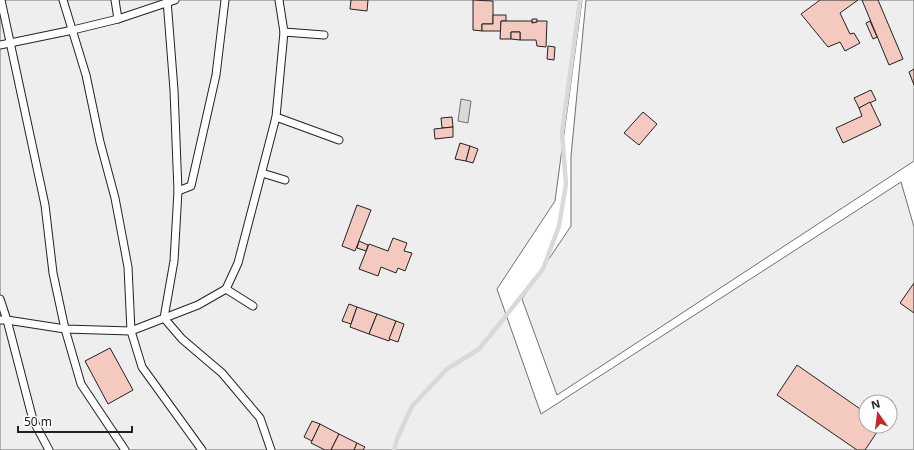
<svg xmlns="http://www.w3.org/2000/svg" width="914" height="450" viewBox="0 0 914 450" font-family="'Noto Sans',sans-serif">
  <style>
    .green { fill: #eee; stroke: #6f6f6f; fill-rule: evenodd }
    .water { fill: #d9d9d9; stroke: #6f6f6f }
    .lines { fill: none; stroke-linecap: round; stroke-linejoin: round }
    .stream { stroke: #d9d9d9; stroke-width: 4.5 }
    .building { fill: #f3c9c0; stroke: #222 }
    .lane-casing { stroke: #222; stroke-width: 9 }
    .lane { stroke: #fff; stroke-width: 7 }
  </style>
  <rect width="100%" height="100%" fill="#fff"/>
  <g class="green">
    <path d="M0,0h582l-27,201 -58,88 44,125 360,-232 13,45v223h-914zM866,402h24v24h-24z"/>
    <polygon points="586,0 914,0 914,161 557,395 522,299 571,226 571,156"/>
  </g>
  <polygon class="water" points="461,99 471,101 468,123 458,121"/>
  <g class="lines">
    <polyline class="stream" points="394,450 397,439 412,406 447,369 479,349 501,322 543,269 559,226 566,184 562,133 580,0"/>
  </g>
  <g class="building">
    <polygon points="351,0 368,0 367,11 350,9"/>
    <polygon points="473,0 493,1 493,24 482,24 482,31 473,30"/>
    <polygon points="820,0 858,0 840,13 850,34 854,33 860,43 845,51 840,42 828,47 801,14"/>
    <polygon points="862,0 878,0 903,59 889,65"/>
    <polygon points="493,15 506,15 506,21 501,21 501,31 482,31 482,24 493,24"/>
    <polygon points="532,19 537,19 537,22 532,23"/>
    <polygon points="501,21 532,21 532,23 537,22 537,21 547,21 546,47 537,46 536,40 520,40 520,32 511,32 511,39 500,39"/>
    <polygon points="870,21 877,37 873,39 866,23"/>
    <polygon points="511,32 520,32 520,40 511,39"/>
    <polygon points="548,46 555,47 554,60 547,59"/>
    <polygon points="914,69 914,85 909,72"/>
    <polygon points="871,90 876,100 859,108 854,98"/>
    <polygon points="870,102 881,125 843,143 836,128 862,116 859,108"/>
    <polygon points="643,112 657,124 639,145 624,133"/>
    <polygon points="452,117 453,127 442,128 441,118"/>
    <polygon points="453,127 453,137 435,139 434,129"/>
    <polygon points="460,143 470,146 466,161 455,159"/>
    <polygon points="470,146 478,149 473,163 466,161"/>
    <polygon points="357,205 371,210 355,251 342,246"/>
    <polygon points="393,238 407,243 404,251 412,253 405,271 398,268 396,273 381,267 378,276 359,269 369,244 388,251"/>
    <polygon points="359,241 368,245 366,251 357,248"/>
    <polygon points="914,283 914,313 900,303"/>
    <polygon points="349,304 357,307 351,324 342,321"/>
    <polygon points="357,307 377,314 369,334 350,327"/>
    <polygon points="377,314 396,321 389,341 369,334"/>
    <polygon points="396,321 404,324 398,342 389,339"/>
    <polygon points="110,348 133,390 108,404 85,361"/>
    <polygon points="797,365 866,413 866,426 881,426 865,450 857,450 777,395"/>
    <polygon points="312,421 320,424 312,441 304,437"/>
    <polygon points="320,424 339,434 331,450 325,450 311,443"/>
    <polygon points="339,434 357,443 354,450 331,450"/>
    <polygon points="357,443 365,447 363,450 354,450"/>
  </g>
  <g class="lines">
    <g class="lane-casing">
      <g id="lane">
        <polyline points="1,0 45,205 53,273 65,329 81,384 125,450"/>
        <polyline points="63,0 86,75 100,142 115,198 128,267 131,331 142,367 202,450"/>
        <polyline points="115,0 118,19"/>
        <polyline points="167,0 174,90 178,191 174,261 164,318 182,339 222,373 260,418 271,450"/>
        <polyline points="284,32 324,35"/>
        <polyline points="0,45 73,30 118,19 175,0"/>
        <polyline points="276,117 339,140"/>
        <polyline points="262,173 285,180"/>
        <polyline points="178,191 191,186 216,75 225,0"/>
        <polyline points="226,289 253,306"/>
        <polyline points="0,299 7,320 65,329 131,331 198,305 226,289 238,263 276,117 284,32 279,0"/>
        <polyline points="0,320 7,320 33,420 49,450"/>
      </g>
    </g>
    <use href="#lane" class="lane"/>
  </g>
  <g transform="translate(878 414) rotate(346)"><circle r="19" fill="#ffffff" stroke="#a7a7a7"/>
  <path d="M0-3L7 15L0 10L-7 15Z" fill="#c62828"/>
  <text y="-6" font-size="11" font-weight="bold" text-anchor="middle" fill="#222222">N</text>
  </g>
  <path d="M18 426v6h114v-6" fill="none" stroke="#222222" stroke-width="2"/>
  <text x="24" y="426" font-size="12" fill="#222222" stroke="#ffffff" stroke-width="3" paint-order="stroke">50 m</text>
</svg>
